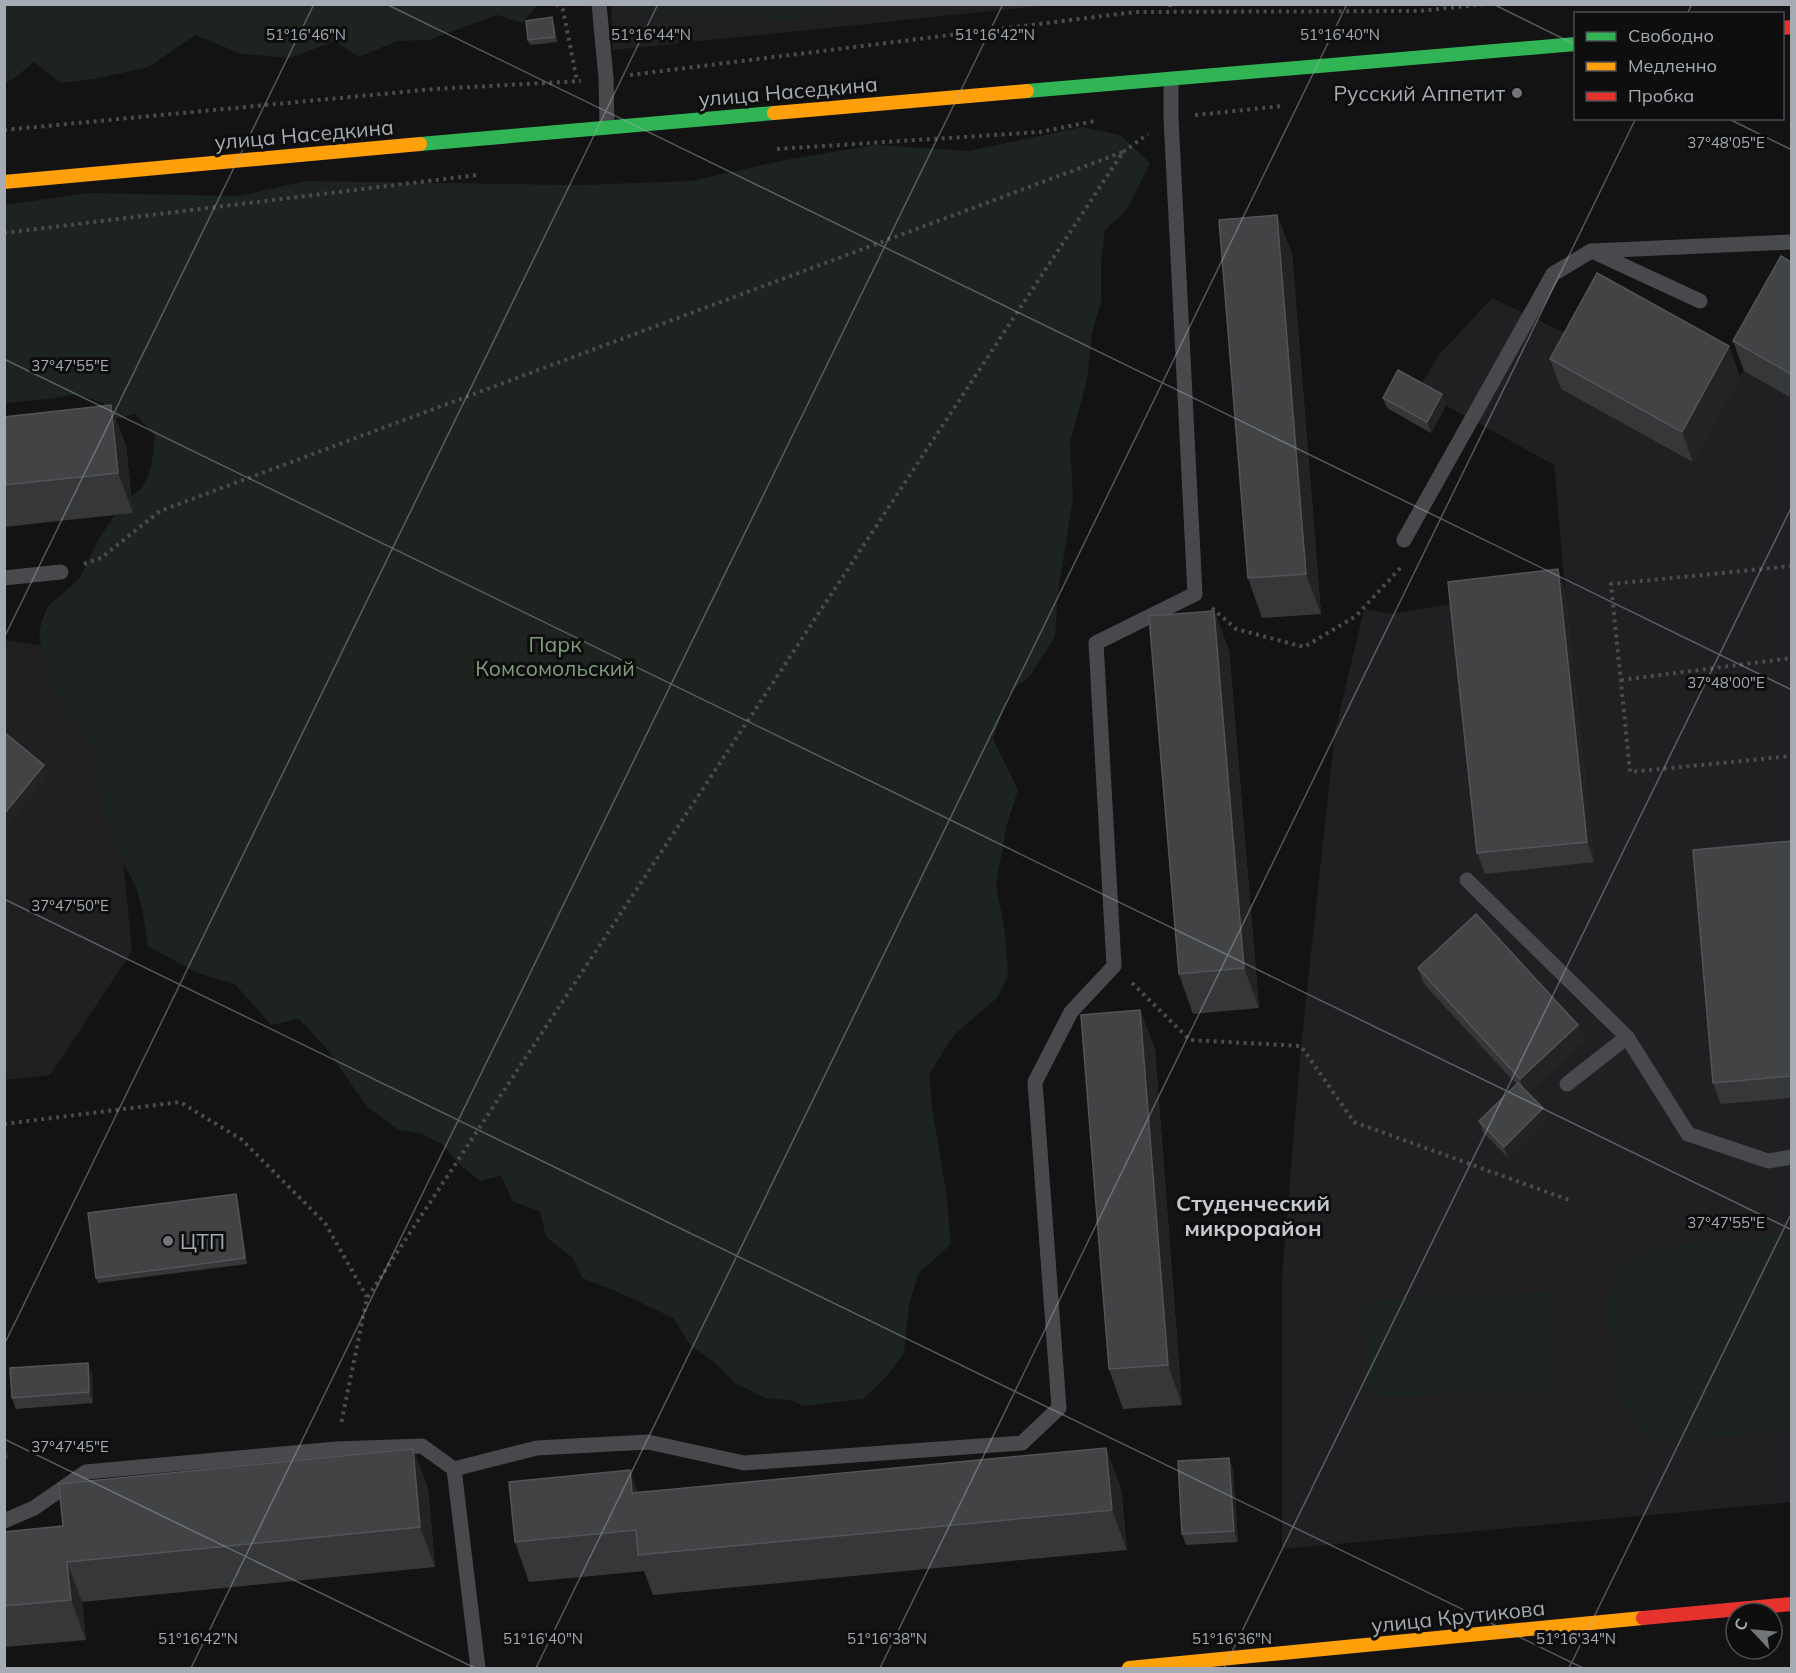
<svg xmlns="http://www.w3.org/2000/svg" width="1796" height="1673" viewBox="0 0 1796 1673" font-family="Mulish,sans-serif">
  <style>
    .built { fill: #202022 }
    .green { fill: #1d231e }
    .lines { fill: none; stroke-linecap: round; stroke-linejoin: round }
    .path { stroke: #494b4d; stroke-width: 4; stroke-dasharray: 3 4.5; stroke-linecap: butt }
    .lane { stroke: #48494c; stroke-width: 15 }
    .fast { stroke: #30b455; stroke-width: 14 }
    .slow { stroke: #ff9f0a; stroke-width: 14 }
    .jam { stroke: #e5322d; stroke-width: 14 }
    .wall { fill: #363738 }
    .shaded-wall { fill: #232324 }
    .building { fill: #424345; stroke: #525457; stroke-width: 1.5 }
    .ticks { fill: none; stroke: #a5abb3; stroke-width: 1.5; stroke-opacity: 0.45 }
    .poi-dot { fill: #72767b; stroke: #0e0e0f; stroke-width: 2 }
    .labels { text-anchor: middle; dominant-baseline: central; stroke-width: 6; stroke-linejoin: round; paint-order: stroke }
    .street-label { font-size: 21px; fill: #a5abb3; stroke: #0e0e0f }
    .poi-label { font-size: 21px; fill: #a5abb3; stroke: #0e0e0f; text-anchor: end }
    .park-label { font-size: 21px; fill: #7f9d7d; stroke: #0e0e0f }
    .neighbourhood-label { font-size: 22px; font-weight: bold; fill: #c6cad0; stroke: #0e0e0f }
    .ticks-label { font-size: 15px; text-anchor: middle; fill: #a5abb3; stroke: #0e0e0f; stroke-width: 6; stroke-linejoin: round; paint-order: stroke }
  </style>
  <rect width="100%" height="100%" fill="#131314"/>
  <g class="built">
    <polygon points="611,4 1050,5 613,50"/>
    <polygon points="1492,298 1586,343 1740,376 1744,371 1791,398 1791,1502 1282,1549 1282,1279 1301,1046 1335,731 1364,609 1390,614 1456,603 1565,590 1554,465 1418,390 1438,356"/>
    <polygon points="5,640 103,654 132,951 50,1075 5,1080"/>
  </g>
  <g class="green">
    <polygon points="5,4 537,4 537,5 523,23 497,15 429,40 397,41 359,57 335,41 290,58 242,54 195,35 149,67 94,79 61,83 34,62 13,79 5,83"/>
    <polygon points="619,5 842,5 791,22 756,17 653,13"/>
    <polygon points="1082,127 1120,135 1150,163 1127,210 1105,230 1101,263 1101,302 1092,333 1087,381 1070,442 1073,498 1058,592 1055,637 1030,676 1009,693 993,739 1018,790 1007,824 996,885 1005,932 1008,976 997,998 954,1035 929,1074 932,1106 946,1191 951,1244 918,1274 909,1305 904,1353 887,1376 863,1399 804,1406 794,1401 765,1398 735,1383 714,1362 691,1346 673,1318 618,1292 582,1278 573,1258 546,1237 540,1211 513,1202 501,1176 480,1181 458,1163 442,1144 422,1134 399,1130 367,1107 327,1049 299,1019 271,1025 235,984 197,973 148,946 142,908 135,885 108,834 94,752 61,705 49,679 42,654 39,631 47,607 80,578 98,540 123,502 142,488 151,469 155,436 135,414 114,419 103,403 77,394 49,399 5,403 5,205 88,193 239,196 306,181 581,185 691,181 785,160 875,145 969,151"/>
    <polygon points="1791,1234 1791,1431 1674,1441 1646,1434 1629,1418 1619,1397 1606,1303 1616,1274 1636,1255 1657,1247"/>
    <polygon points="1552,1292 1556,1389 1368,1398 1363,1301"/>
  </g>
  <g class="lines">
    <g class="path">
      <polyline points="556,4 563,10 577,81"/>
      <polyline points="1170,4 1170,11"/>
      <polyline points="630,75 1135,12 1419,11 1486,4"/>
      <polyline points="1195,115 1283,106"/>
      <polyline points="4,130 434,89 581,81"/>
      <polyline points="777,149 1040,132 1095,121"/>
      <polyline points="1123,152 1148,134"/>
      <polyline points="4,233 477,175"/>
      <polyline points="84,564 101,558 160,511 1123,152 367,1298 341,1424"/>
      <polyline points="1792,566 1611,584 1630,772 1792,756"/>
      <polyline points="1212,608 1236,629 1304,647 1356,616 1403,565"/>
      <polyline points="1621,680 1792,658"/>
      <polyline points="1132,983 1190,1040 1301,1046 1354,1122 1569,1200"/>
      <polyline points="4,1124 180,1102 241,1139 325,1223 367,1297"/>
    </g>
    <g class="lane">
      <polyline points="599,4 606,78 607,127"/>
      <polyline points="1594,252 1700,301"/>
      <polyline points="1404,540 1553,274 1591,251 1792,242"/>
      <polyline points="4,578 61,572"/>
      <polyline points="1467,880 1627,1037 1688,1134 1768,1161 1792,1157"/>
      <polyline points="1567,1084 1627,1037"/>
      <polyline points="454,1469 478,1668"/>
      <polyline points="4,1521 34,1508 86,1472 336,1449 422,1446 454,1469 537,1448 648,1442 744,1463 1022,1443 1059,1408 1035,1082 1071,1012 1114,966 1096,643 1195,594 1171,118 1171,79"/>
    </g>
    <g class="fast">
      <polyline points="1027,91 1576,44"/>
      <polyline points="420,144 774,113"/>
    </g>
    <g class="slow">
      <polyline points="774,113 1027,91"/>
      <polyline points="4,182 420,144"/>
      <polyline points="1129,1668 1643,1618"/>
    </g>
    <g class="jam">
      <polyline points="1782,28 1792,27"/>
      <polyline points="1643,1618 1792,1604"/>
    </g>
  </g>
  <g class="wall">
    <polygon points="554,23 557,42 530,45 528,40"/>
    <polygon points="1277,215 1292,254 1321,614 1262,618 1248,578"/>
    <polygon points="1791,262 1791,398 1744,371 1733,341"/>
    <polygon points="1550,359 1740,376 1693,462 1561,389"/>
    <polygon points="1383,398 1446,405 1431,433 1387,408"/>
    <polygon points="4,417 126,445 133,513 4,527"/>
    <polygon points="1558,569 1565,590 1594,862 1485,874 1477,853"/>
    <polygon points="1214,611 1229,651 1259,1008 1193,1014 1179,974"/>
    <polygon points="1791,841 1791,1098 1721,1104 1713,1083"/>
    <polygon points="1418,968 1578,1025 1584,1041 1528,1093 1547,1119 1508,1158 1483,1132 1479,1121 1517,1085 1424,984"/>
    <polygon points="1140,1010 1155,1050 1182,1405 1123,1409 1109,1369"/>
    <polygon points="238,1199 247,1264 98,1283 96,1278"/>
    <polygon points="92,1373 93,1403 16,1409 12,1398"/>
    <polygon points="4,1425 8,1459 4,1459"/>
    <polygon points="413,1449 428,1489 435,1567 82,1602 86,1640 4,1647 4,1532 63,1526"/>
    <polygon points="1229,1458 1233,1469 1238,1542 1186,1545 1182,1534"/>
    <polygon points="1121,1488 1127,1550 653,1595 644,1571 529,1582 515,1542 638,1493"/>
  </g>
  <g class="shaded-wall">
    <polygon points="552,17 554,23 557,42 555,37"/>
    <polygon points="1277,215 1292,254 1321,614 1306,574"/>
    <polygon points="1729,346 1740,376 1693,462 1682,432"/>
    <polygon points="1442,394 1446,405 1431,433 1427,422"/>
    <polygon points="111,405 126,445 133,513 118,473"/>
    <polygon points="1558,569 1565,590 1594,862 1587,842"/>
    <polygon points="1214,611 1229,651 1259,1008 1244,968"/>
    <polygon points="44,765 48,776 4,830 4,814"/>
    <polygon points="1140,1010 1155,1050 1182,1405 1168,1365"/>
    <polygon points="1578,1025 1584,1041 1526,1095 1520,1079"/>
    <polygon points="1543,1108 1547,1119 1508,1158 1504,1147"/>
    <polygon points="236,1194 238,1199 247,1264 245,1258"/>
    <polygon points="88,1363 92,1373 93,1403 89,1392"/>
    <polygon points="4,1425 8,1459 4,1450"/>
    <polygon points="1106,1448 1121,1488 1127,1550 1112,1510"/>
    <polygon points="413,1449 428,1489 435,1567 420,1527"/>
    <polygon points="1229,1458 1233,1469 1238,1542 1234,1531"/>
    <polygon points="630,1470 644,1510 632,1493"/>
    <polygon points="67,1562 82,1602 86,1640 71,1600"/>
  </g>
  <g class="building">
    <polygon points="552,17 555,37 528,40 526,21"/>
    <polygon points="1277,215 1306,574 1248,578 1219,220"/>
    <polygon points="1781,256 1791,262 1791,374 1733,341"/>
    <polygon points="1597,273 1729,346 1682,432 1550,359"/>
    <polygon points="1398,370 1442,394 1427,422 1383,398"/>
    <polygon points="111,405 118,473 4,485 4,417"/>
    <polygon points="1558,569 1587,842 1477,853 1448,582"/>
    <polygon points="1214,611 1244,968 1179,974 1149,616"/>
    <polygon points="4,732 44,765 4,814"/>
    <polygon points="1791,841 1791,1076 1713,1083 1693,850"/>
    <polygon points="1476,914 1578,1025 1520,1079 1418,968"/>
    <polygon points="1140,1010 1168,1365 1109,1369 1081,1015"/>
    <polygon points="1518,1083 1543,1108 1504,1147 1479,1121"/>
    <polygon points="236,1194 245,1258 96,1278 88,1213"/>
    <polygon points="88,1363 89,1392 12,1398 10,1368"/>
    <polygon points="1106,1448 1112,1510 638,1555 636,1530 515,1542 509,1482 630,1470 632,1493"/>
    <polygon points="413,1449 420,1527 67,1562 71,1600 4,1606 4,1532 63,1526 59,1484"/>
    <polygon points="1229,1458 1234,1531 1182,1534 1178,1461"/>
  </g>
  <path class="ticks" d="M386,4l1406,686M1493,4l83,41M1687,14l5,-10M1727,118l65,32M4,359l1788,871M4,638l310,-634M4,899l1579,769M4,1345l654,-1341M4,1439l471,229M191,1668l812,-1664M536,1668l811,-1664M880,1668l756,-1550M1224,1668l568,-1162M1569,1668l223,-456"/>
  <g class="poi-dot">
    <circle cx="1517" cy="93" r="6"/>
    <circle cx="168" cy="1241" r="6"/>
  </g>
  <g class="labels">
    <g class="street-label">
      <text transform="translate(788 91) rotate(-5)">улица Наседкина</text>
      <text transform="translate(304 134) rotate(-5)">улица Наседкина</text>
      <text transform="translate(1458 1616) rotate(-6)">улица Крутикова</text>
    </g>
    <g class="poi-label">
      <text x="1505" y="93">Русский Аппетит</text>
      <text x="180" y="1241" text-anchor="start">ЦТП</text>
    </g>
    <g class="park-label">
      <text x="555" y="644">Парк<tspan x="555" dy="24">Комсомольский</tspan></text>
    </g>
    <g class="neighbourhood-label">
      <text x="1253" y="1203">Студенческий<tspan x="1253" dy="25">микрорайон</tspan></text>
    </g>
  </g>
  <g class="ticks-label">
    <text x="306" y="40">51°16'46"N</text>
    <text x="651" y="40">51°16'44"N</text>
    <text x="995" y="40">51°16'42"N</text>
    <text x="1340" y="40">51°16'40"N</text>
    <text x="1726" y="148">37°48'05"E</text>
    <text x="70" y="371">37°47'55"E</text>
    <text x="1726" y="688">37°48'00"E</text>
    <text x="70" y="911">37°47'50"E</text>
    <text x="1726" y="1228">37°47'55"E</text>
    <text x="70" y="1452">37°47'45"E</text>
    <text x="198" y="1644">51°16'42"N</text>
    <text x="543" y="1644">51°16'40"N</text>
    <text x="887" y="1644">51°16'38"N</text>
    <text x="1232" y="1644">51°16'36"N</text>
    <text x="1576" y="1644">51°16'34"N</text>
  </g>
  <rect width="1796" height="1673" fill="none" stroke="#a5abb3" stroke-width="12"/>
  <rect x="1574" y="12" width="210" height="108" fill="#0e0e0f" stroke="#4a4d51" stroke-width="1.5"/>
  <rect x="1586" y="32" width="30" height="9" fill="#30b455" stroke="#4a4d51" stroke-width="1.5"/>
  <text x="1628" y="42" font-size="18" fill="#a5abb3">Свободно</text>
  <rect x="1586" y="62" width="30" height="9" fill="#ff9f0a" stroke="#4a4d51" stroke-width="1.5"/>
  <text x="1628" y="72" font-size="18" fill="#a5abb3">Медленно</text>
  <rect x="1586" y="92" width="30" height="9" fill="#e5322d" stroke="#4a4d51" stroke-width="1.5"/>
  <text x="1628" y="102" font-size="18" fill="#a5abb3">Пробка</text>
  <g transform="translate(1754 1631) rotate(296)"><circle r="28" fill="#0e0e0f" stroke="#4a4d51" stroke-width="1.5"/>
  <path d="M0-4.5L10 22L0 15L-10 22Z" fill="#72767b"/>
  <text y="-9" font-size="16" font-weight="bold" text-anchor="middle" fill="#a5abb3">С</text>
  </g>
</svg>
